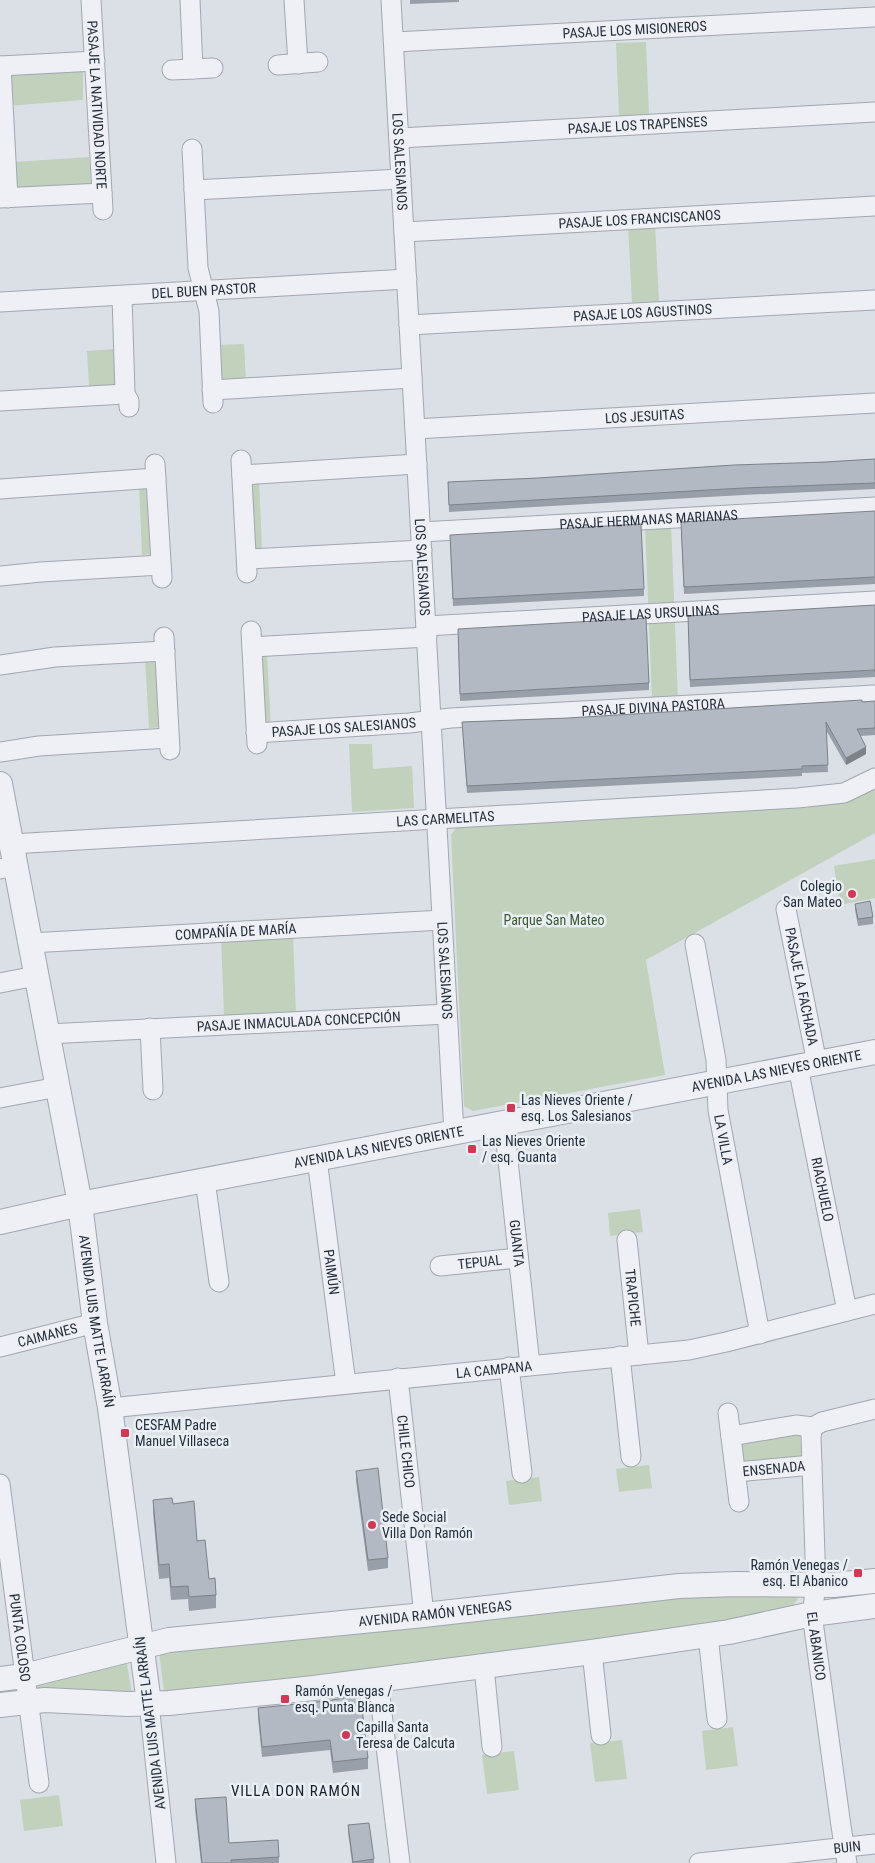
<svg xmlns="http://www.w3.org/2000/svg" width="875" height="1863" viewBox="0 0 875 1863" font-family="'Roboto Condensed',sans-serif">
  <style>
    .green { fill: #c1d1bc }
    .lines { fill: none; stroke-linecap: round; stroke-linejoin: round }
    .minor-casing { stroke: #a0a7b0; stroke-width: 21 }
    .tertiary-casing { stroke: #a0a7b0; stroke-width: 26 }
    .minor { stroke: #eef0f5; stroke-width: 19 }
    .tertiary { stroke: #eef0f5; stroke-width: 24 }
    .wall { fill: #999fa8 }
    .shaded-wall { fill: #7d8288 }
    .building { fill: #b2b9c3; stroke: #7d8288 }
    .poi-dot { fill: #d33853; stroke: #eaeff4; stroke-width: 2 }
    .labels { text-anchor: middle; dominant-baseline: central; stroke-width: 5; stroke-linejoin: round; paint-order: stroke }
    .street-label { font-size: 14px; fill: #242e3d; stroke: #eaeff4 }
    .poi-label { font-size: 14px; fill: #242e3d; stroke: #eaeff4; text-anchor: start }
    .park-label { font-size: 14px; fill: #3a5931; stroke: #eaeff4 }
    .neighbourhood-label { font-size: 15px; letter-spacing: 1px; fill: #171f2d; stroke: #eaeff4 }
  </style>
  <rect width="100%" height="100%" fill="#dbe0e6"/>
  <g class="green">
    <polygon points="646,42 649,115 619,116 616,43"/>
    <polygon points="83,69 83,100 7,106 4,73"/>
    <polygon points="89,157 91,185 16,189 14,162"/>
    <polygon points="655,224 659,301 632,303 628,226"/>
    <polygon points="244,344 246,380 218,382 216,345"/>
    <polygon points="115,349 117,385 89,387 87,351"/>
    <polygon points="259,478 262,549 250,549 246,479"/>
    <polygon points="139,484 151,484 155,554 142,555"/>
    <polygon points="671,523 678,699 652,700 645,524"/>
    <polygon points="256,654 267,654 271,728 259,729"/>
    <polygon points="158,657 161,727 149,728 145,658"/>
    <polygon points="349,744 372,744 373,769 412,766 414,808 352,812"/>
    <polygon points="875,790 875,833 646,960 665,1075 473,1111 464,1106 451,835 456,828 842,802"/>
    <polygon points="875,859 875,898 840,905 834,866"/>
    <polygon points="293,934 296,1014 224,1016 221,937"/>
    <polygon points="640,1209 643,1232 610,1236 608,1213"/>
    <polygon points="800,1434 802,1461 741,1466 740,1441"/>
    <polygon points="649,1465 652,1488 619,1492 616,1469"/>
    <polygon points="539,1477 542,1501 509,1505 506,1481"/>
    <polygon points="689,1590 788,1591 798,1599 790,1609 697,1634 173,1695 164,1692 159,1652"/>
    <polygon points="126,1658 132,1694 0,1695 0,1689 43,1684"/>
    <polygon points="733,1727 738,1766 706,1770 702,1731"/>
    <polygon points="622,1740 627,1779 595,1782 590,1743"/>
    <polygon points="514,1751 519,1790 487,1794 482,1755"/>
    <polygon points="59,1795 63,1826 24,1831 20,1800"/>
  </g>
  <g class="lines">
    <g class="minor-casing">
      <g id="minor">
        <path id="s1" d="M91,0l12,210"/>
        <polyline points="190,0 193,69"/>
        <polyline points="294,0 298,64"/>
        <path id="s2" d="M391,0l63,1133"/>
        <path id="s3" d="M394,42l481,-25"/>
        <polyline points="278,65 318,62"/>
        <polyline points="0,66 95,61"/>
        <polyline points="1,66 8,198"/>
        <polyline points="172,70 213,68"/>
        <path id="s4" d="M399,138l476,-26"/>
        <polyline points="192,149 198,268 209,311 213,403"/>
        <polyline points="194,190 401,179"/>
        <polyline points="0,198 102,193"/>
        <path id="s5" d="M404,232l471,-26"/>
        <polyline points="122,296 125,394 129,401 129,407"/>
        <path id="s6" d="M0,302l407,-23"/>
        <path id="s7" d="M409,325l466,-25"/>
        <polyline points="212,390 412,378"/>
        <polyline points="0,401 125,394"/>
        <path id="s8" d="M415,429l460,-26"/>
        <polyline points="241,460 247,573"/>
        <polyline points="155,464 162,578"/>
        <polyline points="242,475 417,464"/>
        <polyline points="0,489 156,478"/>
        <path id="s9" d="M421,532l454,-25"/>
        <polyline points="247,559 422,550"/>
        <polyline points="0,576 41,572 161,565"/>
        <path id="s10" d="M426,626l449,-25"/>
        <polyline points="251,631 257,744"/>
        <polyline points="164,637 170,750"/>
        <polyline points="252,647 427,637"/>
        <polyline points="0,665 55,657 165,651"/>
        <path id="s11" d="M256,733l153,-10 42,-5 424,-23"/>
        <polyline points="0,752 39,746 169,738"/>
        <path id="s12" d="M11,844l786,-46 47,-5 31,-15"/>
        <polyline points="0,869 16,866"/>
        <path id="s13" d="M786,909l31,154"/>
        <path id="s14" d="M30,943l412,-23"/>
        <path id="s15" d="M695,944l21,116 2,50 42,224"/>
        <polyline points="0,983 36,976"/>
        <polyline points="150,1028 153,1090"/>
        <path id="s16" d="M47,1034l400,-20"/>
        <path id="s17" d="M798,1067l49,244"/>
        <polyline points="0,1098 58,1087"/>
        <path id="s18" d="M504,1123l26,242"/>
        <path id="s19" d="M317,1159l29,225"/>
        <polyline points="205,1180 219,1282"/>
        <path id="s20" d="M627,1240l12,115"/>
        <path id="s21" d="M440,1266l78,-8"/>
        <path id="s22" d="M0,1347l95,-24"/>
        <polyline points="620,1356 631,1457"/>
        <polyline points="509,1367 522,1473"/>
        <path id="s23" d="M398,1378l26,237"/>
        <path id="s24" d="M110,1408l579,-58 37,-8 149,-38"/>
        <polyline points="728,1413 739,1502"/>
        <path id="s25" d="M813,1427l-2,9 5,149 -4,29 29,212 6,37"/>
        <polyline points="813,1427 822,1422 875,1409"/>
        <polyline points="731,1436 796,1425 813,1427"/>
        <path id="s26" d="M736,1472l76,-7"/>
        <path id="s27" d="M0,1484l39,299"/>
        <polyline points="708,1635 717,1719"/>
        <polyline points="592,1652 601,1735"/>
        <polyline points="484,1667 492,1747"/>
        <polyline points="378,1680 400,1863"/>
        <polyline points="149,1703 166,1863"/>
        <path id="s28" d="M699,1863l176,-19"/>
      </g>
    </g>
    <g class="tertiary-casing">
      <g id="tertiary">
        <path id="s29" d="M0,784l80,420 15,119 15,85 39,295"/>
        <path id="s30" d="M0,1222l80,-18 795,-152"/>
        <path id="s31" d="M0,1679l24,-3 145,-36 255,-25 255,-29 57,-2 97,1 42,-4"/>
        <polyline points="0,1705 45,1700 127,1704 169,1703 314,1688 592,1652 729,1632 812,1614 875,1606"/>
      </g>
    </g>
    <use href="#minor" class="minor"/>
    <use href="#tertiary" class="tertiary"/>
  </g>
  <g class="wall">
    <polygon points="410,0 459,0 459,2 410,4"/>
    <polygon points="875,459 875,489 743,495 449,512 448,482 538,478"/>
    <polygon points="875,511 875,584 684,594 681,529"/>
    <polygon points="450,542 644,589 644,596 453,606"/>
    <polygon points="875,605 875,677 690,687 688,616"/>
    <polygon points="458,636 649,683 649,690 460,701"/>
    <polygon points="875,701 875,735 860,736 866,754 846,765 826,730 828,772 802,773 802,776 467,793 462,722 568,718"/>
    <polygon points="855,904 873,917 873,924 858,926 855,910"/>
    <polygon points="356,1471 388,1558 388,1568 368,1571 356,1481"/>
    <polygon points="153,1500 173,1504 197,1541 209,1579 216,1595 216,1608 189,1611 188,1599 171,1600 169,1578 159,1579 153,1513"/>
    <polygon points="344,1694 368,1758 368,1769 333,1773 330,1750 262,1757 258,1718 258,1708 326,1701 344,1698"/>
    <polygon points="195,1799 229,1843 279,1857 279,1863 201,1863 195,1809"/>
    <polygon points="348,1825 374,1859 374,1863 352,1863 348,1832"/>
  </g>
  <polygon class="shaded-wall" points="866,747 866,754 846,765 846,758"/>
  <g class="building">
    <polygon points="875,459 875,483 743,488 449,505 448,482 538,478 734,465 826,462"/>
    <polygon points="875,511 875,577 684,587 681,522"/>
    <polygon points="641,524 644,589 453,599 450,535"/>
    <polygon points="875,605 875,670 690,680 688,616"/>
    <polygon points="646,618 649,683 460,694 458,629"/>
    <polygon points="862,700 862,702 875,701 875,728 857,729 866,747 846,758 826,722 828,765 802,766 802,769 467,786 462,722 568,718"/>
    <polygon points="870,901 873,917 858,919 855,904"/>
    <polygon points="378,1468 388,1558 368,1560 356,1471"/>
    <polygon points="172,1498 173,1504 194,1501 197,1541 205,1540 209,1579 215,1578 216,1595 189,1597 188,1586 171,1587 169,1564 159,1565 153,1500"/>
    <polygon points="360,1692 368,1758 333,1762 330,1740 262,1747 258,1708 326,1701 344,1698 344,1694"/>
    <polygon points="226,1797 229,1843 278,1840 279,1857 231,1860 231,1863 202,1863 195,1799"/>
    <polygon points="369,1823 374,1859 353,1862 348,1825"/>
  </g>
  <g class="poi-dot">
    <circle cx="852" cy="894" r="5"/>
    <rect x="506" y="1103" width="10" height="10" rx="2.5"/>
    <rect x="467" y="1144" width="10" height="10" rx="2.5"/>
    <rect x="120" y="1428" width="10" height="10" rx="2.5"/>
    <circle cx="372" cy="1525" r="5"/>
    <rect x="853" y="1568" width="10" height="10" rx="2.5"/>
    <rect x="280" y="1694" width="10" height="10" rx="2.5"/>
    <circle cx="346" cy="1735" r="5"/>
  </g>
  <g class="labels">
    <g class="street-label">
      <text stroke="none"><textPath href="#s3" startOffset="241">PASAJE LOS MISIONEROS</textPath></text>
      <text stroke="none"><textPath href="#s1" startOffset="105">PASAJE LA NATIVIDAD NORTE</textPath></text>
      <text stroke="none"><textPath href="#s4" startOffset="239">PASAJE LOS TRAPENSES</textPath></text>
      <text stroke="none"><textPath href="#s2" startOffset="162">LOS SALESIANOS</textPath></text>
      <text stroke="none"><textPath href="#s5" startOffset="236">PASAJE LOS FRANCISCANOS</textPath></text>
      <text stroke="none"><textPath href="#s6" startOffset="204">DEL BUEN PASTOR</textPath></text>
      <text stroke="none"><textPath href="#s7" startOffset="234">PASAJE LOS AGUSTINOS</textPath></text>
      <text stroke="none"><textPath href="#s8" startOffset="230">LOS JESUITAS</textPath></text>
      <text stroke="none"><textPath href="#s9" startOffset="228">PASAJE HERMANAS MARIANAS</textPath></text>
      <text stroke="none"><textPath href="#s2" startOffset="568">LOS SALESIANOS</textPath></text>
      <text stroke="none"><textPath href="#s10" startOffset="225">PASAJE LAS URSULINAS</textPath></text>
      <text stroke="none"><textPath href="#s11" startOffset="398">PASAJE DIVINA PASTORA</textPath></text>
      <text stroke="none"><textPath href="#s11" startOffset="88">PASAJE LOS SALESIANOS</textPath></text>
      <text stroke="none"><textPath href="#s12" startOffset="435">LAS CARMELITAS</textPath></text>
      <text stroke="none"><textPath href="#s14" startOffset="206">COMPAÑÍA DE MARÍA</textPath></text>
      <text stroke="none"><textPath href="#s2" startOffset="972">LOS SALESIANOS</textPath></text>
      <text stroke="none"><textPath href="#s13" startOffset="79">PASAJE LA FACHADA</textPath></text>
      <text stroke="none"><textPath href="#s16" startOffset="252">PASAJE INMACULADA CONCEPCIÓN</textPath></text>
      <text stroke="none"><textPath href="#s30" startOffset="791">AVENIDA LAS NIEVES ORIENTE</textPath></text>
      <text stroke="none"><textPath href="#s15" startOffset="198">LA VILLA</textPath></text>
      <text stroke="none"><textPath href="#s30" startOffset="386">AVENIDA LAS NIEVES ORIENTE</textPath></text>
      <text stroke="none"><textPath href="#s17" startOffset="125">RIACHUELO</textPath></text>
      <text stroke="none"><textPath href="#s18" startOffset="121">GUANTA</textPath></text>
      <text stroke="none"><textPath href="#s21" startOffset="40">TEPUAL</textPath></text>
      <text stroke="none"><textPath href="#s19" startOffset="114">PAIMÚN</textPath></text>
      <text stroke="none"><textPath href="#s20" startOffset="58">TRAPICHE</textPath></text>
      <text stroke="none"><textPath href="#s29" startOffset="546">AVENIDA LUIS MATTE LARRAÍN</textPath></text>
      <text stroke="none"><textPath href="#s22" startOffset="49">CAIMANES</textPath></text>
      <text stroke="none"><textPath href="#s24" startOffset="386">LA CAMPANA</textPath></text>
      <text stroke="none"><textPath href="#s23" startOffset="74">CHILE CHICO</textPath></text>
      <text stroke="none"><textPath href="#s26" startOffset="38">ENSENADA</textPath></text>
      <text stroke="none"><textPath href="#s31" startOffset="441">AVENIDA RAMÓN VENEGAS</textPath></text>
      <text stroke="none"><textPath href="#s27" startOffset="155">PUNTA COLOSO</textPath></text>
      <text stroke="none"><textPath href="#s25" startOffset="220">EL ABANICO</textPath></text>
      <text transform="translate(150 1723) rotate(-97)">AVENIDA LUIS MATTE LARRAÍN</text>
      <text stroke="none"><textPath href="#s28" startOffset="149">BUIN</textPath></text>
    </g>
    <g class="poi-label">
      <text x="842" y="886" text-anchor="end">Colegio<tspan x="842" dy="16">San Mateo</tspan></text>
      <text x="521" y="1100">Las Nieves Oriente /<tspan x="521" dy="16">esq. Los Salesianos</tspan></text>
      <text x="482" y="1141">Las Nieves Oriente<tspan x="482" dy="16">/ esq. Guanta</tspan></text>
      <text x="135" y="1425">CESFAM Padre<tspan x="135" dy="16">Manuel Villaseca</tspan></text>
      <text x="382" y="1517">Sede Social<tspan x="382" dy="16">Villa Don Ramón</tspan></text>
      <text x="848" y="1565" text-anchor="end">Ramón Venegas /<tspan x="848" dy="16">esq. El Abanico</tspan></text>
      <text x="295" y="1691">Ramón Venegas /<tspan x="295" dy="16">esq. Punta Blanca</tspan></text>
      <text x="356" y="1727">Capilla Santa<tspan x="356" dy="16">Teresa de Calcuta</tspan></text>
    </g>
    <g class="park-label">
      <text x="554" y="920">Parque San Mateo</text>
    </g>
    <g class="neighbourhood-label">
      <text x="296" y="1791">VILLA DON RAMÓN</text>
    </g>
  </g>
</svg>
